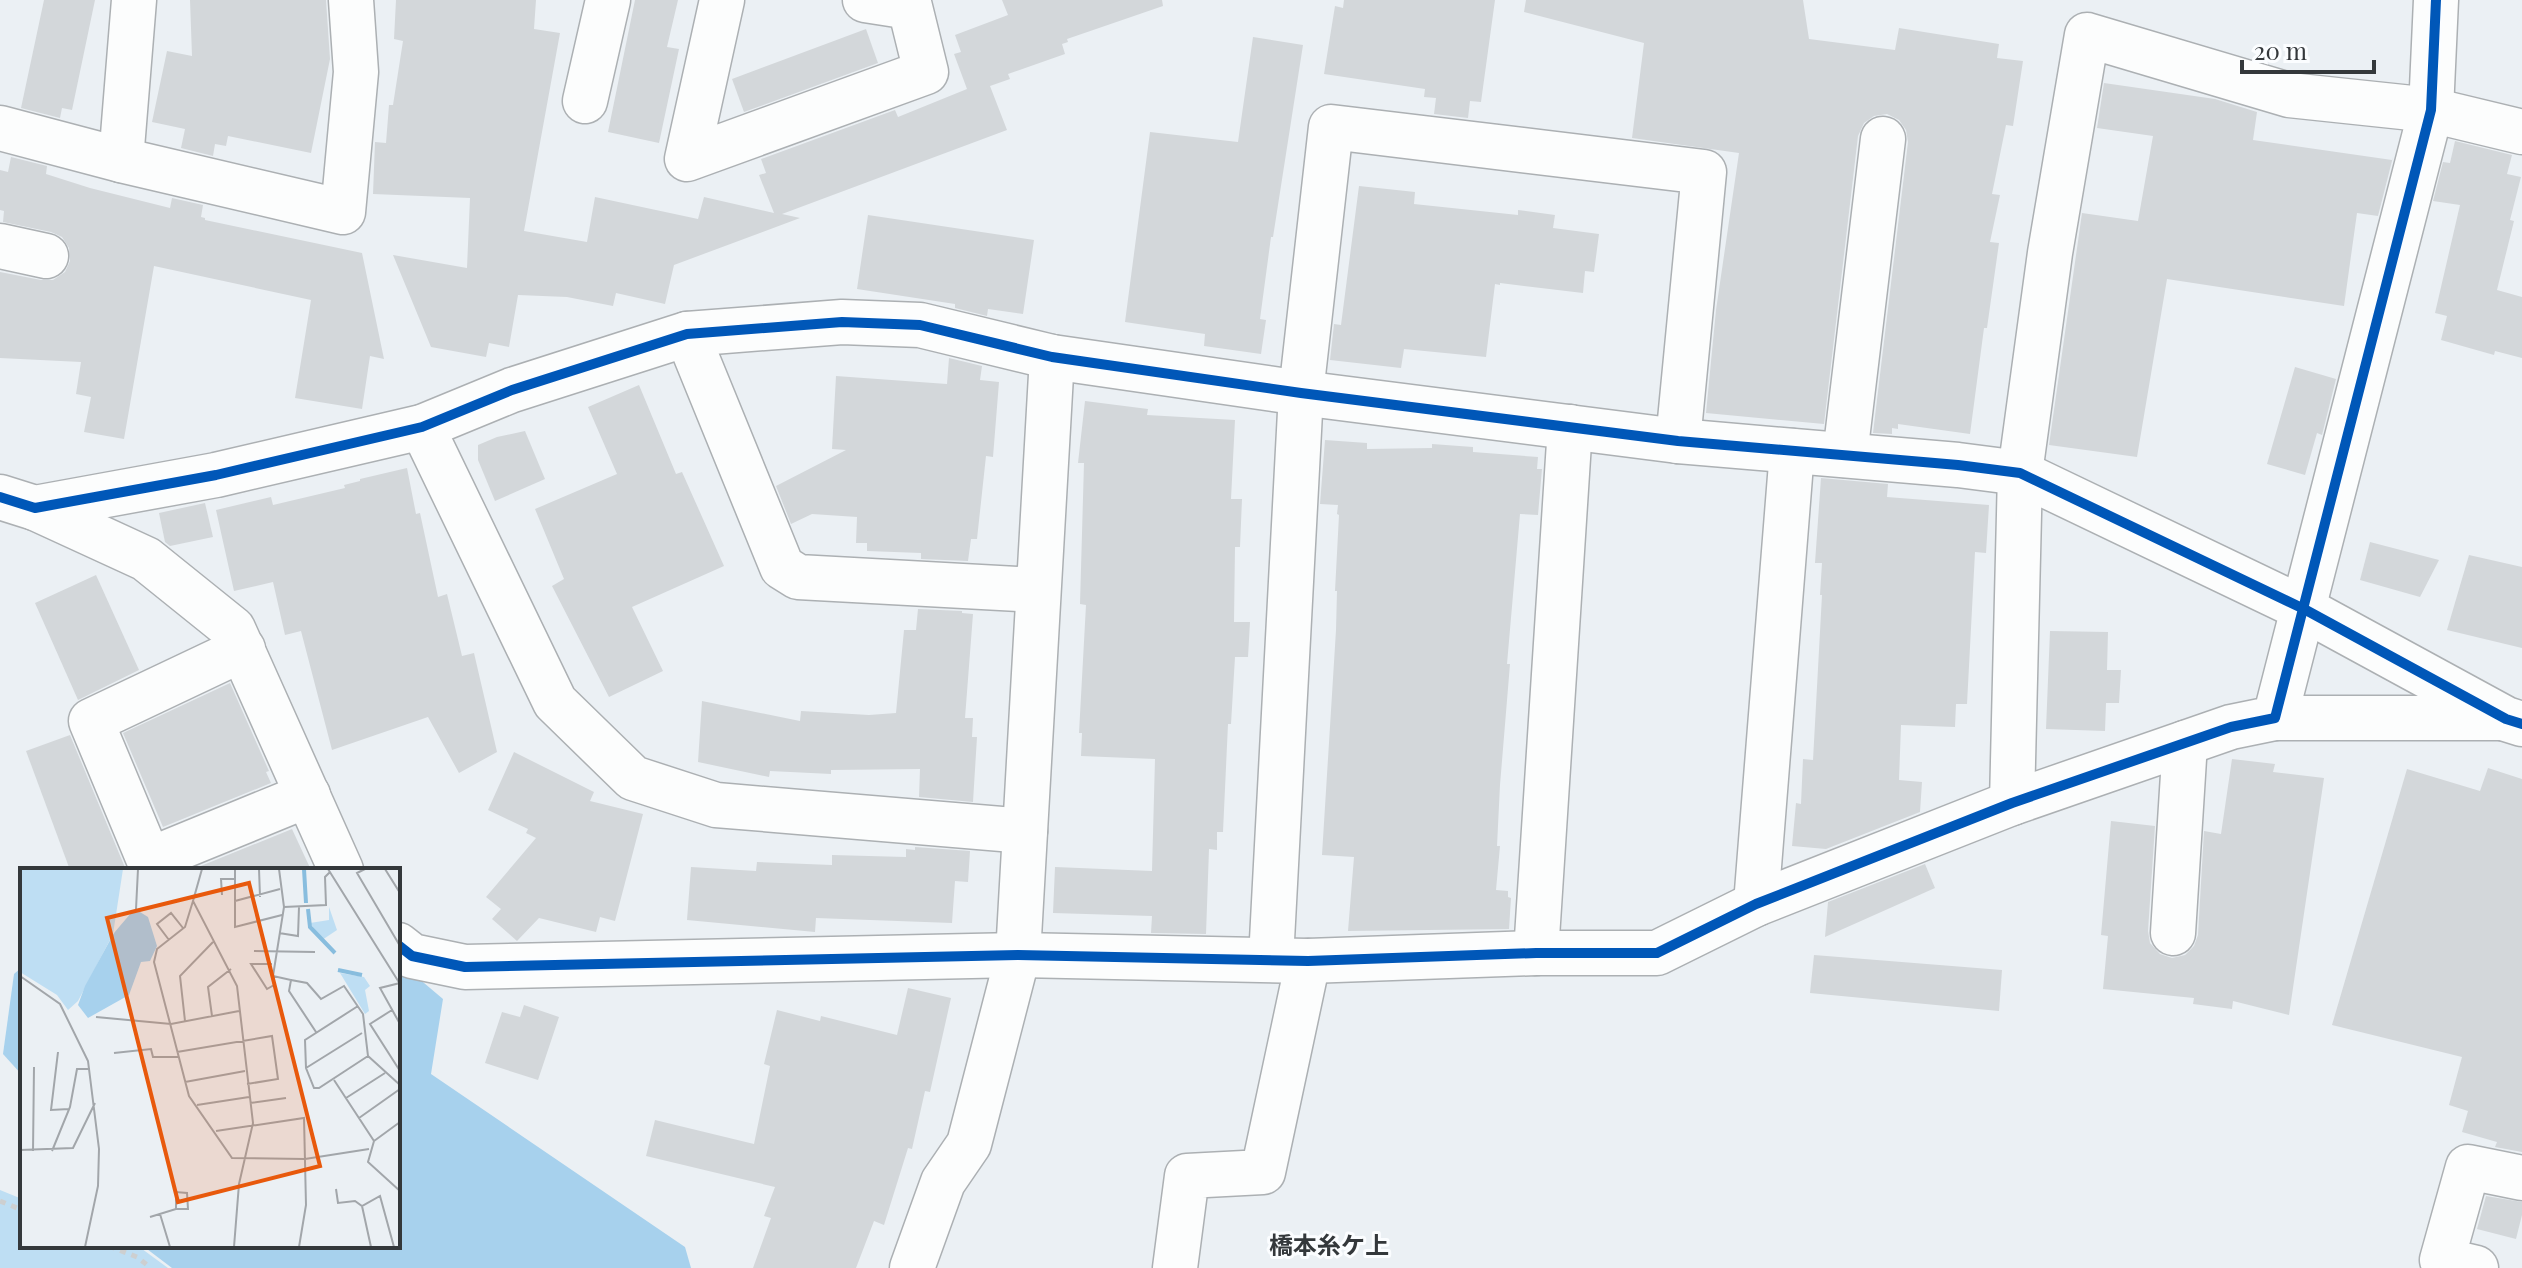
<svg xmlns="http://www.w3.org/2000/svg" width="2522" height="1268" viewBox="0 0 2522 1268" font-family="'Playfair Display','Noto Sans JP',serif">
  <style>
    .green { fill: #bedef3 }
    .forest { fill: #a7d1ed }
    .building { fill: #d3d7da }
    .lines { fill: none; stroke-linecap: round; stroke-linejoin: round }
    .minor-casing { stroke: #acb0b3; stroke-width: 47 }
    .path { stroke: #cdcfd0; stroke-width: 5; stroke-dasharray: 6 6; stroke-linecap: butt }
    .minor { stroke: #fcfdfd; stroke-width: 44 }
    .cycleway-casing { stroke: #fbfdff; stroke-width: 15 }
    .cycleway { stroke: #0057b8; stroke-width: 10 }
    .labels { text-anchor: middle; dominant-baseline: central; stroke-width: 6; stroke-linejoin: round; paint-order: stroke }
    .neighbourhood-label { font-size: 24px; font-weight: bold; fill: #34383b; stroke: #fbfdff }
    .inset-river { fill: none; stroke: #88bdde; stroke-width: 4 }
    .inset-road { fill: none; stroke: #a2a6aa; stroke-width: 2 }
    .view { fill: #e8590c; fill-opacity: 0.15; stroke: #e8590c; stroke-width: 4 }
    .inset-edge { fill: none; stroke: #34383b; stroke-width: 4 }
  </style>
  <rect width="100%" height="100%" fill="#ebf0f4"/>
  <polygon class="green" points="0,1190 22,1199 22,1246 138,1246 168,1268 0,1268"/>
  <g class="forest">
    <polygon points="398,961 443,999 431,1074 685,1247 691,1268 172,1268 143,1246 398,1246"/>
    <polygon points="22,967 22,1075 3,1054 14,974"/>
  </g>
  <g class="building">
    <polygon points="44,0 95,0 72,110 62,108 60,118 21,108"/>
    <polygon points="190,0 326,0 330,59 311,153 228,136 226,146 215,144 213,156 181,148 185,129 152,122 167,51 192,56"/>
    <polygon points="396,0 536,0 534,29 560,33 524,231 587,242 595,197 698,219 704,197 774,213 759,175 766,173 761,159 895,110 898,117 967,89 954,54 961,52 955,35 1008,15 1002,0 1162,0 1163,6 1067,39 1068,42 1062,44 1065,54 1008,74 1010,79 990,86 1007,130 782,214 800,218 674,265 665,304 616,293 613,306 567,297 518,295 509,347 489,343 486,357 431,347 393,255 467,268 470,198 373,194 375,142 386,143 389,105 393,105 403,41 394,39"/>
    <polygon points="635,0 678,0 667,47 679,49 659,143 608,132"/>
    <polygon points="1344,0 1495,0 1481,102 1470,101 1468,118 1434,114 1436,98 1424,97 1425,89 1324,74 1335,6 1343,8"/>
    <polygon points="1526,0 1803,0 1809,39 1895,50 1899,28 1999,44 1997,58 2023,61 2013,126 2006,125 1992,194 2000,195 1990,242 1999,243 1987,328 1984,328 1970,434 1898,424 1898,429 1892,428 1892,434 1873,433 1908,142 1906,130 1899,120 1887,114 1874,116 1864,123 1858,136 1824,424 1706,413 1716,310 1739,153 1632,138 1644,43 1524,12"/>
    <polygon points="866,29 878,63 744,112 732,79"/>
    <polygon points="1253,37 1303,45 1273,237 1271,237 1260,319 1266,320 1261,354 1204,346 1205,334 1125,322 1150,132 1238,142"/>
    <polygon points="2104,83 2215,99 2257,112 2253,140 2392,160 2393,157 2378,216 2357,213 2344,306 2167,279 2137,457 2049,445 2082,213 2138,221 2153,136 2097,128"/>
    <polygon points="2455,141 2512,155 2507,174 2521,177 2510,220 2514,221 2497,290 2522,297 2522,358 2495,351 2494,355 2441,340 2447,316 2435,313 2460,205 2433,201 2443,162 2450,163"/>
    <polygon points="11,157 47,166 46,174 90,188 170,208 172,198 203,205 201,217 205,218 205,220 362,253 384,359 370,356 362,409 295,398 311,300 154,266 124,439 84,432 91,397 76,394 81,362 0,358 0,272 41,280 53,280 65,272 70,261 69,248 62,237 51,232 3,222 4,211 0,210 0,170 8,172"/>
    <polygon points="1359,186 1415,192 1414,204 1518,215 1518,210 1555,215 1553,228 1599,234 1594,272 1585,271 1583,293 1500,283 1500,285 1495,284 1486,357 1404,349 1401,368 1330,360 1334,324 1341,325"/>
    <polygon points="868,215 1034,240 1023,314 988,309 987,316 955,308 955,304 857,289"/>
    <polygon points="949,358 982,366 980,380 999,382 993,457 986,456 977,539 971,539 968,561 921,559 921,553 867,551 867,543 856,543 857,517 812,514 791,524 776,486 846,450 832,449 836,376 947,384"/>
    <polygon points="2295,367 2336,379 2322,435 2317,433 2305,475 2267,464"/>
    <polygon points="639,385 676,474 682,472 724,566 632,607 663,671 609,697 552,586 564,579 535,509 617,474 588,407"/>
    <polygon points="1085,401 1148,409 1147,415 1235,420 1231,499 1242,499 1240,547 1235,547 1234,622 1250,622 1248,657 1235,657 1231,724 1228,724 1223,832 1217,832 1217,850 1209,849 1206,934 1151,933 1152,916 1053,913 1055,867 1152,871 1155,759 1081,756 1082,733 1079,733 1086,605 1080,604 1084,463 1078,463"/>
    <polygon points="525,431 545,479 495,501 478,460 478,445 497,437"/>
    <polygon points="1325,440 1367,443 1367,449 1432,448 1432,444 1473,447 1473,452 1538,457 1537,469 1542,469 1538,515 1520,514 1507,664 1510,664 1500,785 1497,846 1500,846 1496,890 1508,891 1508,897 1511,898 1509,929 1348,931 1354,857 1322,855 1336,630 1337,591 1335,591 1339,515 1337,514 1338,505 1320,504"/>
    <polygon points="407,468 416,514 420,513 438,597 447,594 462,656 474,653 497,752 459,773 428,717 332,750 301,631 285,635 273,582 234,591 216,510 271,497 273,505 345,488 344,485 360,481 360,479"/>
    <polygon points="1821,478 1888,484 1887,497 1989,505 1986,553 1975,552 1967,704 1956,704 1955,727 1901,725 1899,780 1922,782 1920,812 1826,849 1792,846 1796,803 1801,804 1803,759 1813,760 1822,595 1820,595 1822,563 1815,563"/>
    <polygon points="205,503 213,537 170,546 165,542 159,513"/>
    <polygon points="2370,542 2439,560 2420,597 2360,580"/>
    <polygon points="2469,555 2522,567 2522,648 2447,630"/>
    <polygon points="96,575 139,670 78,700 35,603"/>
    <polygon points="918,609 962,611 962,613 973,614 965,718 973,718 972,737 977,737 973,802 919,797 920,769 831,770 831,774 770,771 769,777 698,762 702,701 800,721 801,711 869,715 896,713 904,630 916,630"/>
    <polygon points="2050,631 2108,632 2107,670 2121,670 2119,703 2106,703 2105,731 2046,729"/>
    <polygon points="230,683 269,771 266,772 271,783 163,827 123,733"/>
    <polygon points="70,735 126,870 70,870 26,751"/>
    <polygon points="514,752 594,792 590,801 643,814 615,921 600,917 596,932 539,918 517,941 492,919 501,909 486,897 536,838 526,833 528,829 488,810"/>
    <polygon points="2232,759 2275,764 2273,772 2324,778 2289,1015 2233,1001 2232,1009 2193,1004 2194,998 2103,989 2108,936 2101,935 2111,821 2155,826 2148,931 2150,943 2160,954 2172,958 2185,955 2194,946 2198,935 2204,831 2221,834"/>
    <polygon points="2488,768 2522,779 2522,1152 2495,1147 2497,1142 2462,1132 2468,1111 2449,1105 2462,1057 2332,1025 2407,769 2480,791"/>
    <polygon points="292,829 311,870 191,870"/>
    <polygon points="915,847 970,851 968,882 955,881 952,923 816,918 815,932 687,920 691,867 756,871 757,862 832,865 832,855 906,857 906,849 915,850"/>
    <polygon points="1925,864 1935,888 1825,937 1828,902"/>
    <polygon points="1814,955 2002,970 1999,1011 1810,993"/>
    <polygon points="908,988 951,998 930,1092 925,1091 912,1149 908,1148 884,1225 874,1221 856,1268 753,1268 771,1218 764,1216 775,1187 646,1156 655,1120 754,1144 770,1066 764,1064 777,1010 820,1021 821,1016 897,1035"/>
    <polygon points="524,1005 559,1017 538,1080 485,1063 502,1012 520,1017"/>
    <polygon points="2486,1196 2522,1202 2522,1215 2516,1239 2477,1229"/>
  </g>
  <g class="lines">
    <g class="minor-casing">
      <g id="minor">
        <polyline points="722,0 687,159 926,72 910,7 865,0"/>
        <polyline points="585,101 608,0"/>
        <polyline points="0,128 121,160 343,212 356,72 351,0"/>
        <polyline points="121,160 134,0"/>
        <polyline points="0,246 46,256"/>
        <polyline points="687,334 782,567 798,577 1038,590"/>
        <polyline points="422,427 555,702 633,778 716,805 1025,831"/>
        <polyline points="1845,455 1883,139"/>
        <polyline points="0,497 35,508 216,475 422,427 512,390 687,334 842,322 920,325 1052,357 1301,393 1678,441 1958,465 2020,473 2304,609 2506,719 2522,724"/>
        <polyline points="35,508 146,559 233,629 341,870"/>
        <polyline points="243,649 91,721 149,860 308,795"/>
        <polyline points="2275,718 2500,718"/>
        <polyline points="2012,803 2020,473 2050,253 2087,35 2289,95 2431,110 2522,132"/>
        <polyline points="1756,904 1792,451"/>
        <polyline points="2173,933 2185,743"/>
        <polyline points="398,945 412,956 465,967 1018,955 1308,961 1536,953 1657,953 1756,904 2012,803 2231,727 2275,718 2431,110 2436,0"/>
        <polyline points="1536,953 1570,427"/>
        <polyline points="1271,959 1301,393 1331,127 1704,172 1678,441"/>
        <polyline points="912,1268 943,1182 969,1144 1018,955 1052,357"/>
        <polyline points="1175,1268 1187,1176 1263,1172 1308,961"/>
        <polyline points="2476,1268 2442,1260 2468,1167 2522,1178"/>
      </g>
    </g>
    <g class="path">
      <polyline points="0,1201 22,1210"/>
      <polyline points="109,1246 137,1257 151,1268"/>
    </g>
    <use href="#minor" class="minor"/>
    <g class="cycleway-casing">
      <g id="cycleway">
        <polyline points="0,497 35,508 216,475 422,427 512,390 687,334 842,322 920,325 1052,357 1301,393 1678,441 1958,465 2020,473 2304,609 2506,719 2522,724"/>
        <polyline points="398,945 412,956 465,967 1018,955 1308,961 1536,953 1657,953 1756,904 2012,803 2231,727 2275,718 2431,110 2436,0"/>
      </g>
    </g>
    <use href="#cycleway" class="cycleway"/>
  </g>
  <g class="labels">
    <g class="neighbourhood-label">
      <text x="1329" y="1244">橋本糸ケ上</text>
    </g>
  </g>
  <g transform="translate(20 868)">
    <rect width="380" height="380" fill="#ebf0f4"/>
    <path d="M0,1h103l-10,65 -35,67 -10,9 -11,-15 -37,-23zM309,39l8,23 -15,10 -12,-17 19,-3zM320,105l24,4 6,9 -5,4 4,21 -4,3z" fill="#bedef3"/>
    <path d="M120,44l8,5 9,29 -7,15 -9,1 -12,33 -41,23 -10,-13 7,-19 29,-53 17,-20z" fill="#a7d1ed"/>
    <path class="inset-river" d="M284,1l2,34M288,41l2,18 25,26M318,102l24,5"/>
    <path class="inset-road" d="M182,1l-9,32 44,85 16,137 -14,61 -5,63M215,1v58l47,-12M239,1l1,28M259,1l5,38 -11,69 18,4 -2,11 27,41M308,1l72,115M345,1l-8,4 43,73M365,1l15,24M202,27l-1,-16h14M173,33l-8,26 -28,22 -3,13 35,134 43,62 73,1 64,-10M215,33l45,-12M264,39l42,-2 -1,-28 5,-5M116,41l2,-40M259,65l19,3 1,-29M149,72l-12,-16 14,-11 12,15M234,83l61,1M252,96h-21l16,25 7,-4 -1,-9M0,108l40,28 28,57 11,88 -1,37 -13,61M271,112l16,3 14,16 23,-13 19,28 5,42 32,29M380,115l-20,5 20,36M338,138l-53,34 1,28 8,20h5l49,-32M372,142l-22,14 30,47M192,148l-4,-29 23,-18M76,149l75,7 68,-13M165,153l-5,-45 33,-34M38,184l-7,58 18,-1M157,184l95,-16 6,43 -31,5M94,185l37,-4 2,8h25M286,200l56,-35M314,212l40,61M165,214l60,-11M326,230l39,-25M230,235l36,-5M177,237l52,-8M339,250l41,-29M380,254l-26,19 -6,21 32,29M196,263l88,-13 2,87 -7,42M0,282l53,-2 22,-45M13,283l1,-84M32,283l18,-44 7,-38h13M316,321l2,14 17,-2 7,5 18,-10 14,51M342,338l9,41M140,346l10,33M130,349l26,-8v-17l11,1 1,16h-12"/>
    <path class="view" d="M229,15l71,283 -142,36 -71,-284z"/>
    <rect width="380" height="380" class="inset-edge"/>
  </g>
  <path d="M2242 60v12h132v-12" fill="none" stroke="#34383b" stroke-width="4"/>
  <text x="2254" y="60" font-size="24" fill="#34383b" stroke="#fbfdff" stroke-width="6" paint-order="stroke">20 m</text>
</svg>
